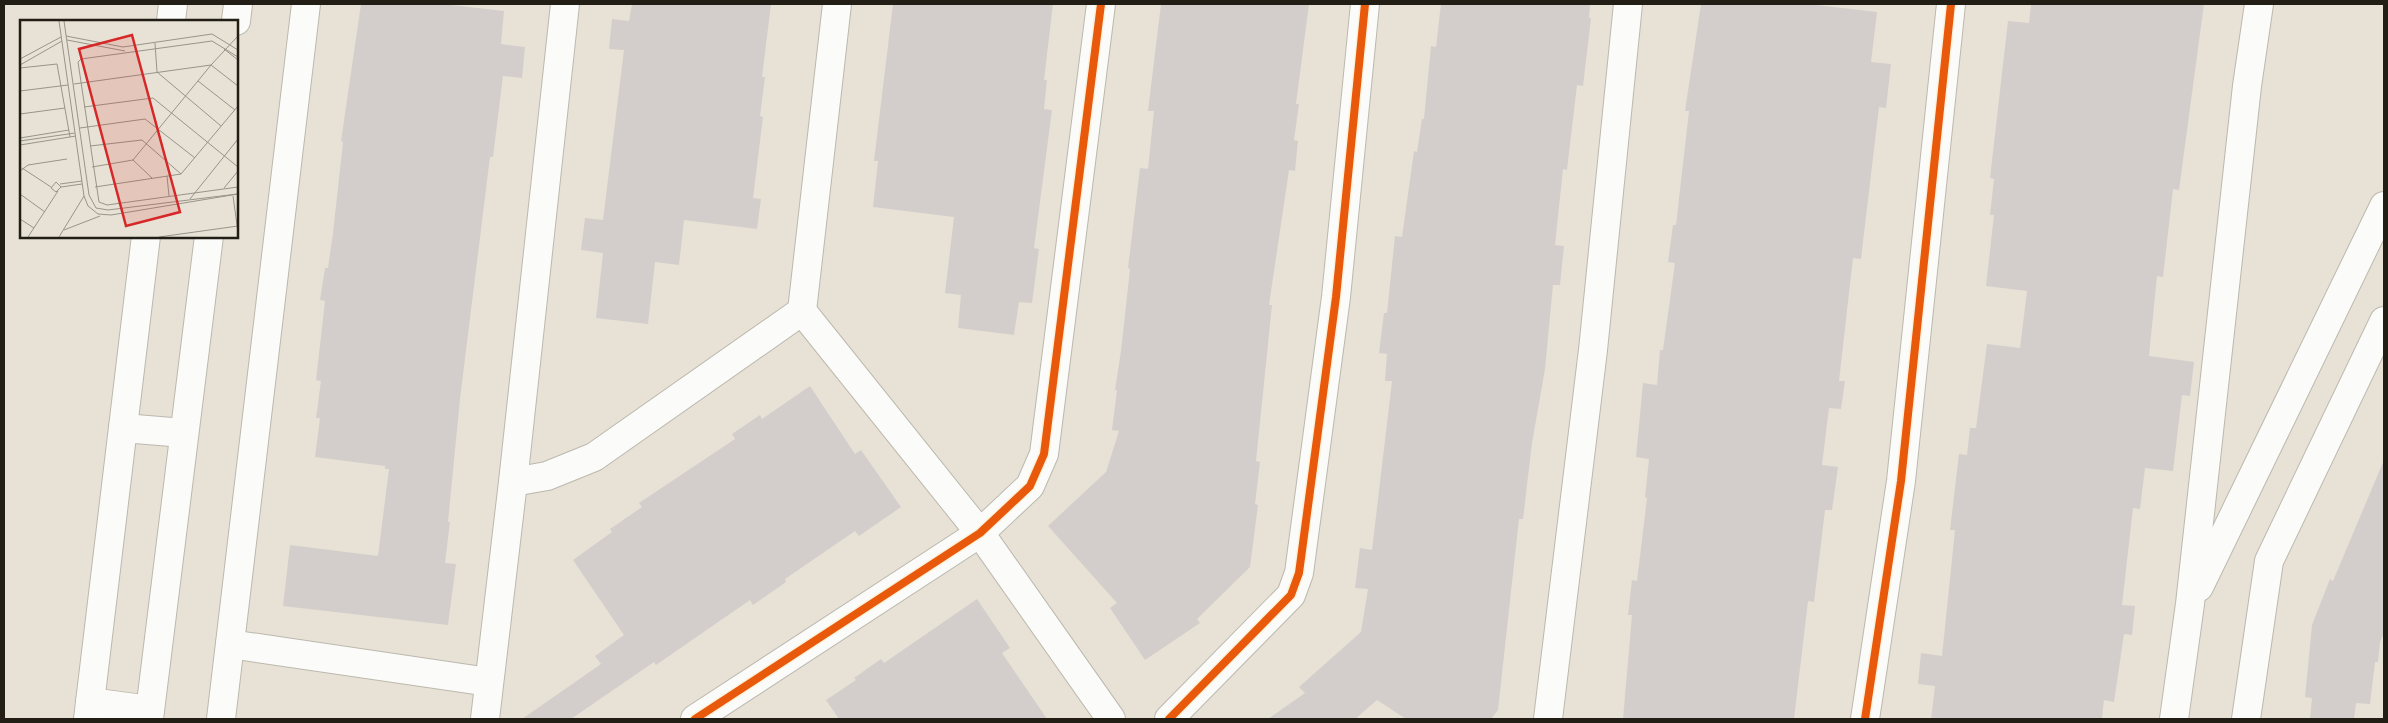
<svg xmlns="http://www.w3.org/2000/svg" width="2388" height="723" viewBox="0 0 2388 723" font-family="'Libre Baskerville',serif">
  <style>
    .building { fill: #d3cecc }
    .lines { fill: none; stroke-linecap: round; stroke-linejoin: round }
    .minor-casing { stroke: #bcb8ae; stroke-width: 30 }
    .minor { stroke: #fbfbf9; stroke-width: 28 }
    .cycleway-casing { stroke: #fbf2db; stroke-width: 11 }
    .cycleway { stroke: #e8590c; stroke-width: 8 }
    .inset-road { fill: none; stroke: #989489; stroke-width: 1 }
    .view { fill: #d62828; fill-opacity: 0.15; stroke: #d62828; stroke-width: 2.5 }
    .inset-edge { fill: none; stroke: #221e16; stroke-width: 2.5 }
  </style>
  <rect width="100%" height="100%" fill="#e7e2d5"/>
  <g class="building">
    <polygon points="361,4 442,4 504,11 501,44 525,47 522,78 503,76 493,157 490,157 460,399 448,522 450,522 445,563 456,564 448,625 283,606 290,545 378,556 389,469 385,469 385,466 315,457 320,418 316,418 321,381 316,380 325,301 320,300 325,268 328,268 333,233 343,142 341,141"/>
    <polygon points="632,4 771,4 762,77 765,77 760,116 763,117 753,198 761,199 757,229 684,220 679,265 655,262 648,324 596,318 603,253 581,250 585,218 603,220 624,50 609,49 612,19 629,21"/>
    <polygon points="893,4 1053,4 1044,80 1047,80 1044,109 1052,110 1034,248 1039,249 1032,303 1019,302 1014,335 958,328 961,295 945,293 954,217 873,207 878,161 874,161"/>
    <polygon points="1161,4 1309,4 1296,104 1299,104 1294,140 1298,141 1295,171 1289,170 1269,305 1272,305 1256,461 1260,462 1255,504 1258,505 1250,567 1197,619 1200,623 1145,660 1110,608 1117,603 1048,526 1106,472 1119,431 1112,430 1117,390 1115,390 1121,351 1130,269 1128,268 1140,168 1148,169 1154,111 1148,111"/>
    <polygon points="1441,4 1590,4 1589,18 1591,18 1583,86 1577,85 1567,170 1563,169 1555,245 1564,246 1560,285 1553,285 1545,369 1532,443 1523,519 1519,519 1498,710 1491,719 1406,719 1377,700 1355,719 1268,719 1305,693 1299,687 1361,632 1368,589 1355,588 1360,548 1372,550 1392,381 1385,381 1387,354 1379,353 1384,313 1387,313 1395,236 1402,237 1414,151 1417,152 1422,119 1424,119 1431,46 1436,47"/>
    <polygon points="1701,4 1807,4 1877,12 1871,62 1891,64 1886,108 1879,107 1861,259 1853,258 1839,381 1845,381 1841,409 1829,408 1822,465 1838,467 1832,510 1825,510 1814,602 1808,601 1794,719 1623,719 1632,615 1628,615 1632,580 1637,581 1647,498 1645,497 1649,459 1636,457 1643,383 1657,385 1660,350 1663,350 1675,263 1668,262 1673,225 1676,225 1689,111 1685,111"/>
    <polygon points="2031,4 2204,4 2179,190 2173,189 2163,277 2157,276 2149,356 2194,362 2190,396 2182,395 2173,471 2145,468 2140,509 2133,508 2122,605 2135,606 2132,635 2124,634 2114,702 2104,700 2102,719 1931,719 1935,686 1918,684 1921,653 1942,656 1955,530 1950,530 1959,454 1967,455 1970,428 1976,428 1987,344 2020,348 2027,291 1986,286 1994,215 1990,215 1994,179 1990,178 2008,21 2029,23"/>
    <polygon points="810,386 855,454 861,450 901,507 859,536 855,531 785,579 786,582 753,605 750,600 656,665 654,662 571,719 522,719 601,664 595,656 624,635 573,560 612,532 610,529 642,507 639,503 735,439 732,434 760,415 762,419"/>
    <polygon points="2384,460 2384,633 2380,642 2378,662 2375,662 2370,704 2356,703 2354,719 2310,719 2312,698 2305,697 2312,625 2330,579 2333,581"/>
    <polygon points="977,599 1010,648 1002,653 1047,719 839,719 826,700 856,680 854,678 881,659 884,663"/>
  </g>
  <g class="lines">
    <g class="minor-casing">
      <g id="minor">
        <polyline points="171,21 173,4"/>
        <polyline points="236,21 238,4"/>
        <polyline points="802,311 980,533 1111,719"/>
        <polyline points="123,428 184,433"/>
        <polyline points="513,482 547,476 594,457 802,311 837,4"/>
        <polyline points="2199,587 2384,206"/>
        <polyline points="230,644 489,682"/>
        <polyline points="90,702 150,710"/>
        <polyline points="88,719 146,236"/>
        <polyline points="149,719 209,236"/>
        <polyline points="221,719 306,4"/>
        <polyline points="485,719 513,482 565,4"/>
        <polyline points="695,719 980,533 1030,486 1044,454 1101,4"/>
        <polyline points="1169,719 1291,595 1299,573 1336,297 1365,4"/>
        <polyline points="1548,719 1593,350 1628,4"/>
        <polyline points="1865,719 1901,481 1951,4"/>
        <polyline points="2174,719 2190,604 2247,86 2259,4"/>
        <polyline points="2246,719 2269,561 2384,321"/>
      </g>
    </g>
    <use href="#minor" class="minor"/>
    <g class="cycleway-casing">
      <g id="cycleway">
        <polyline points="695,719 980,533 1030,486 1044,454 1101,4"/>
        <polyline points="1169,719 1291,595 1299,573 1336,297 1365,4"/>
        <polyline points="1865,719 1901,481 1951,4"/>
      </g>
    </g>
    <use href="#cycleway" class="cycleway"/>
  </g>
  <g transform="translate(20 20)">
    <rect width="218" height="218" fill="#e7e2d5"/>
    <path class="inset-road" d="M39,1l25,175 4,10 10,8 13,1 127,-21M44,1l25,174 7,13 12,2 129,-16M46,16l57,11 89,-13 26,16M47,20l58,11M135,23l2,29 64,54M204,29l14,11M218,37l-26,-16 -131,18 -3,3 21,140 8,3 131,-18M0,39l41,-22M0,45l42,-24M0,48l37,-4 13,73M178,61l37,29M54,64l137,-19 27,21M0,71l48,-6M64,87l69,-9 85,69M0,94l45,-6M60,108l65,-9 50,39M0,118l49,-8M0,121l55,-8M0,125l56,-9M70,126l52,-6 39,34M113,140l78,-95 27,-29M72,147l41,-7 19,18M2,148l29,19M0,151l8,-6 39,-6M147,156l2,20M40,164l22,-3M41,167l-5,-5 -5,6 5,4 5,-5 21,-3M75,167l86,-13 57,-68M204,168l14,-17M0,174l25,18M213,176l5,36M170,179l48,-60M0,199l14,9M44,210l36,-14M8,217l30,-46M39,217l25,-41M139,217l79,-11"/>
    <path class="view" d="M112,15l48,177 -54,14 -47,-177z"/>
    <rect width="218" height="218" class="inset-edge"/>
  </g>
  <rect width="2388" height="723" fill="none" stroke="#221e16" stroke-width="10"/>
</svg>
